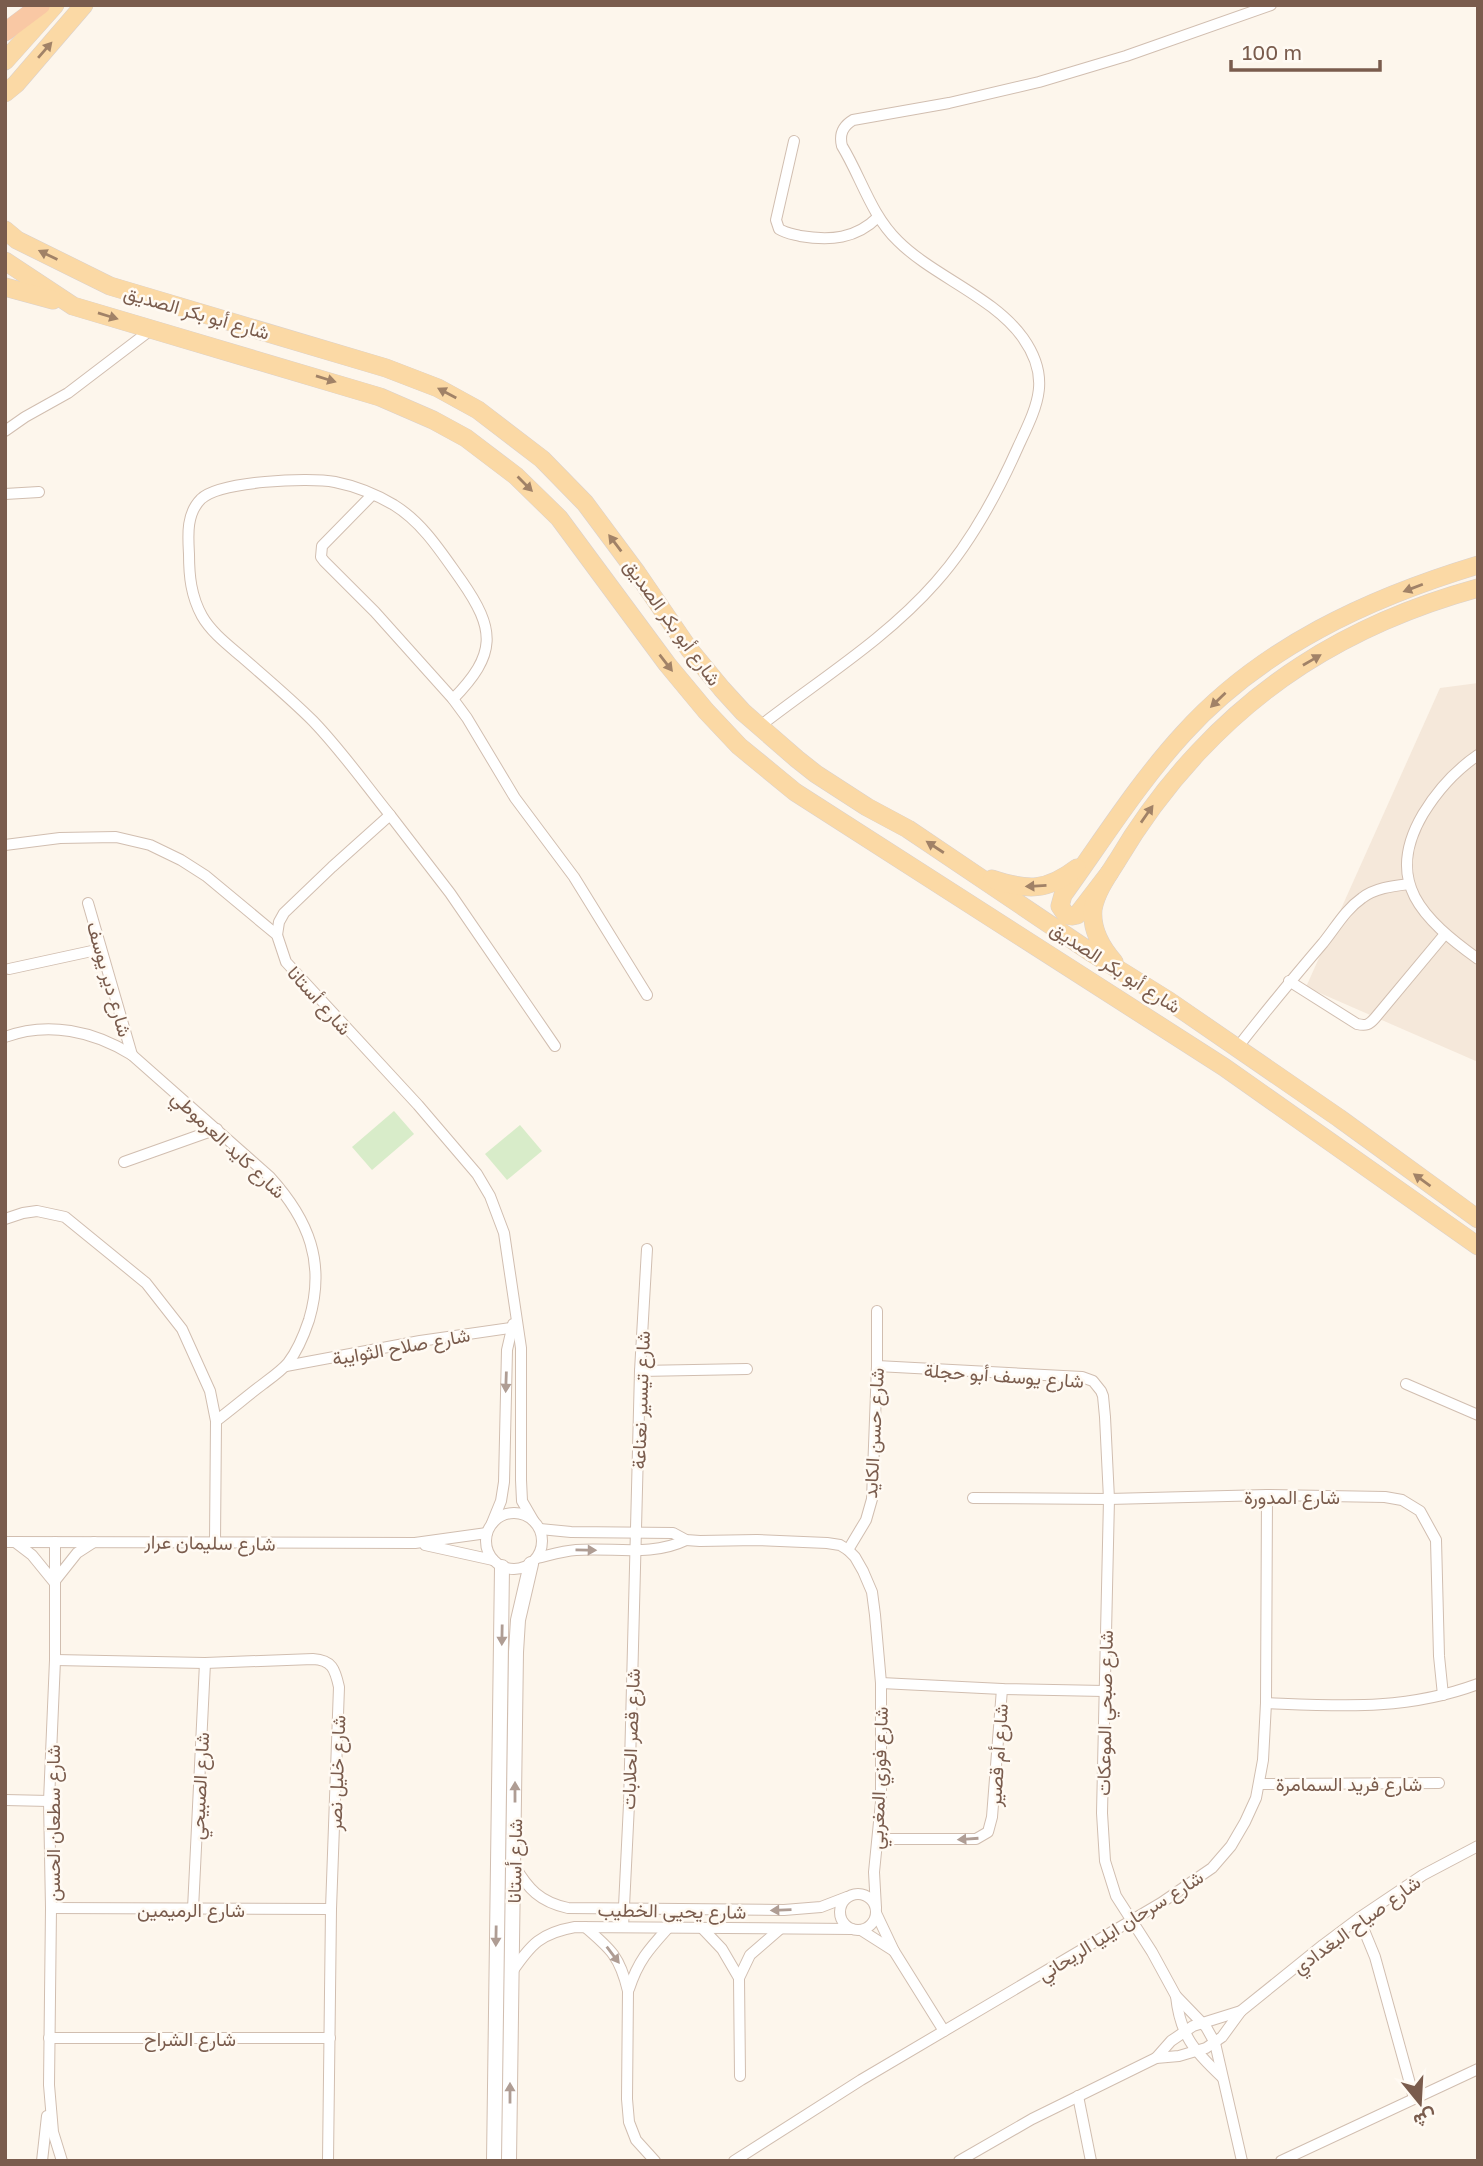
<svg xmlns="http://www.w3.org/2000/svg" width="1483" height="2166" viewBox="0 0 1483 2166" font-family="'Golos Text',Vazirmatn,sans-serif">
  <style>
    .residential { fill: #f5e8da }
    .green { fill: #d8ecc9 }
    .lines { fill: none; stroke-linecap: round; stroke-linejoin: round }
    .minor-casing { stroke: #d1beb0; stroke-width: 12 }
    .tertiary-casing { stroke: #d1beb0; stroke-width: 16 }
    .primary-casing { stroke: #dad1cd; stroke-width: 19 }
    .trunk-casing { stroke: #dad1cd; stroke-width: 19 }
    .minor { stroke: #fff; stroke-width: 10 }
    .tertiary { stroke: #fff; stroke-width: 14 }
    .primary { stroke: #fbd9a5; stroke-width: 18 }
    .trunk { stroke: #f9c8a4; stroke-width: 18 }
    .oneway { fill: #a18267 }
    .oneway2 { fill: #af9d94 }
    .labels { text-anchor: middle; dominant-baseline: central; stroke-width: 5; stroke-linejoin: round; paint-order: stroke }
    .street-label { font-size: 19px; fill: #7a5c4d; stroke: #fffaf3 }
  </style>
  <rect width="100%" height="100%" fill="#fdf6ec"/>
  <polygon class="residential" points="1478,683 1478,1062 1306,987 1440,688"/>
  <g class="green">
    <polygon points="394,1111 414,1134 372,1170 352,1147"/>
    <polygon points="520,1125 542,1151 507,1180 485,1154"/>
  </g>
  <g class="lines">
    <g class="minor-casing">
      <g id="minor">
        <path d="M794,141l-18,79 3,9c6,4 13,5 21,7 30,5 56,3 78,-19"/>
        <polyline points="5,431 25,417 68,393 152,329"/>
        <polyline points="5,494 39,492"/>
        <polyline points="372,495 322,546 321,557 324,561 375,612 453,699 467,718 515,798 574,877 647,995"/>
        <path d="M760,726c59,-46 126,-87 176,-144 33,-37 62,-90 82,-135 19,-41 34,-68 5,-109 -29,-41 -90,-62 -125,-97 -27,-26 -37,-64 -56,-95 -3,-12 1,-20 11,-26l96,-17 90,-21 87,-26 145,-51"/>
        <path d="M1478,755c-22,15 -41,36 -55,59 -40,68 0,105 55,145"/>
        <path d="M390,815c-25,-31 -49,-65 -77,-94 -22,-22 -47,-43 -71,-64 -14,-12 -31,-25 -40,-41 -11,-20 -13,-40 -13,-62 -1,-18 -3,-40 12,-55 19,-18 108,-22 134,-17 20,4 42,13 59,23 29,18 47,47 67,75 35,50 36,74 -8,119"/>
        <polyline points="5,845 60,838 116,837 150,845 181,860 206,876 277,935 286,962 418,1105 477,1174 490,1196 504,1233 521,1348 521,1480 522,1501 533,1520"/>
        <polyline points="88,903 132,1055"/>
        <polyline points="277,935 279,922 284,913 332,867 390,815 450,893 555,1046"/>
        <polyline points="9,969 101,949"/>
        <path d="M1289,981l68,43c9,2 12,1 18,-6l70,-84"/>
        <path d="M5,1037c43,-16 89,-6 127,18l138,122c39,43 56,86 39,143 -5,15 -11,30 -21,43 -7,8 -17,15 -25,21 -16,12 -31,25 -47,37"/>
        <path d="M1237,1048c28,-36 57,-71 86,-105 13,-16 22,-33 39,-45 13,-10 31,-12 47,-14"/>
        <polyline points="124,1162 217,1129"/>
        <polyline points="5,1219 23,1213 37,1211 65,1217 146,1283 182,1329 210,1391 216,1421 215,1542"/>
        <polyline points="286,1366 420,1341 517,1327"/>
        <polyline points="877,1366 1082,1377 1093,1381 1101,1391 1103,1396 1105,1417 1109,1499 1102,1813 1105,1861 1116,1896 1152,1952 1176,1996 1206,2027 1215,2043 1242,2161"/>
        <polyline points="640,1371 747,1369"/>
        <polyline points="1406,1384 1478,1415"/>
        <polyline points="973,1498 1109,1499 1267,1495 1385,1497 1402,1500 1420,1511 1436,1540 1439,1656 1443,1695"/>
        <circle cx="514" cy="1541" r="28"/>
        <polyline points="492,1523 501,1501 504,1482 507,1350 513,1324"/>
        <polyline points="540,1529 571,1532 673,1533 686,1540 700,1541 757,1540 827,1543 840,1545 848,1550 855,1557 863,1571 872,1592 875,1615 881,1683 881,1802 874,1872 876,1908"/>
        <polyline points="5,1542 415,1543 487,1533"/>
        <polyline points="15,1542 32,1555 54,1582 77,1553 94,1542"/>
        <polyline points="55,1542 55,1660 49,1801 51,1908 49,2085 53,2132 62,2161"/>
        <polyline points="425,1545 493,1560"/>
        <polyline points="848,1550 866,1520 872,1499 877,1366 877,1311"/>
        <path d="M537,1558c13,-3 26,-7 39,-8 37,-3 75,7 110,-10"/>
        <path d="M55,1660l150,3 108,-4c19,1 22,10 26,28l-8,222 -3,252"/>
        <polyline points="881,1683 1002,1689 1104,1691"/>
        <path d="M1266,1703c75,3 139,8 212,-19"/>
        <polyline points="1260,1784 1439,1783"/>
        <polyline points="5,1800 49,1801"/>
        <polyline points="878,1839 976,1839 988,1832 992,1817 1002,1689"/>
        <path d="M514,1865c14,24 26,37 54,43l216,2 37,-3 26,-10"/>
        <circle cx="858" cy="1912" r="18"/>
        <polyline points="51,1908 331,1909"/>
        <polyline points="193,1909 205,1663"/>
        <polyline points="876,1913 894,1951 944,2031"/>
        <polyline points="1359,1918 1375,1957 1414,2098"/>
        <path d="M585,1927c26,22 35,30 43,64l-1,108 2,23 7,18 19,21"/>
        <polyline points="623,1927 629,1804 640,1371 647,1249"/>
        <polyline points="703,1929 722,1949 739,1978"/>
        <polyline points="861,1930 894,1951"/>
        <path d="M512,1972c19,-28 29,-39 63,-45l277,2"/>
        <path d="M629,1989c9,-28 20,-40 39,-61"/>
        <path d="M1176,1996c4,39 18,55 46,81"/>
        <polyline points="49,2038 330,2038"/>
        <polyline points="1156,2058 1171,2041 1193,2026 1241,2011 1323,1945 1359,1918 1423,1875 1478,1846"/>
        <polyline points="740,2076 739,1978 750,1955 780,1929"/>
        <polyline points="1078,2096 1091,2161"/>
        <polyline points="42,2161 47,2116"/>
        <polyline points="734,2161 861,2080 1161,1903 1212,1868 1231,1846 1245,1822 1256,1798 1263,1760 1266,1703 1267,1495"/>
        <polyline points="959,2161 1032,2119 1156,2058 1179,2056 1206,2048 1222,2037 1241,2011"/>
        <polyline points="1281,2161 1478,2069"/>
      </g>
    </g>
    <g class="tertiary-casing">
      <g id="tertiary">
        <polyline points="494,2161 502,1567"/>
        <polyline points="509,2161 516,1652 518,1620 531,1564"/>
      </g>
    </g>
    <g class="primary-casing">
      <g id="primary">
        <polyline points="5,61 55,5"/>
        <polyline points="5,93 16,84 84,5"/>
        <polyline points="5,230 17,240 110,286 386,368 438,388 478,410 542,459 585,503 637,573 689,649 722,689 743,712 797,759 816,774 867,807 908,829 1092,953 1169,1001 1339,1118 1478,1219"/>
        <polyline points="5,261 73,306 380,397 433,420 466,438 516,476 559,518 667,664 706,711 739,746 795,792 1224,1067 1478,1246"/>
        <polyline points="5,287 53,300"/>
        <path d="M1110,872l-33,43 -5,1 -6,-1 -6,-9 3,-11c39,-54 75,-112 121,-162 78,-86 185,-135 294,-168"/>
        <path d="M992,879c36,12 55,12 85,-11"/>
        <path d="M1114,962c-13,-15 -23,-33 -21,-53 3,-17 15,-34 24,-48 46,-78 109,-147 185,-196 54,-35 114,-60 176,-77"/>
      </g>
    </g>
    <g class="trunk-casing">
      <polyline id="trunk" points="5,32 41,5"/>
    </g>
    <use href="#minor" class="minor"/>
    <use href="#tertiary" class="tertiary"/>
    <use href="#primary" class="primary"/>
    <use href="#trunk" class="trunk"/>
  </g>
  <defs><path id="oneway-solid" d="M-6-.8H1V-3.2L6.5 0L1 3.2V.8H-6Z" transform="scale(1.75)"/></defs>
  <g class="oneway">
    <use href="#oneway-solid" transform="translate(45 50) rotate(-49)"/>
    <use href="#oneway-solid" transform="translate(48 255) rotate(-154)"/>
    <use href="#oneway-solid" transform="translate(108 316) rotate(17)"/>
    <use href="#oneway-solid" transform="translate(326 379) rotate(17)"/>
    <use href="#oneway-solid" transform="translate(447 393) rotate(-152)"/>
    <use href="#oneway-solid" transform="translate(525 484) rotate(45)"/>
    <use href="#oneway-solid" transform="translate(615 543) rotate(-127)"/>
    <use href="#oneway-solid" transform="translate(1413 588) rotate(159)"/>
    <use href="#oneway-solid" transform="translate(1312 660) rotate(-30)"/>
    <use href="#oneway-solid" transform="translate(666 663) rotate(52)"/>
    <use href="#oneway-solid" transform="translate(1218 700) rotate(136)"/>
    <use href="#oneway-solid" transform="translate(1147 814) rotate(-55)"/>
    <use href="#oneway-solid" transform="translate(935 847) rotate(-147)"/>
    <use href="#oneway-solid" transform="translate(1036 886) rotate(177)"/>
    <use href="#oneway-solid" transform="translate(1422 1180) rotate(-144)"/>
  </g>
  <g class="oneway2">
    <use href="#oneway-solid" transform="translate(506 1382) rotate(92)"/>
    <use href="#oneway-solid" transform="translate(586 1550) rotate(1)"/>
    <use href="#oneway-solid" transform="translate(502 1635) rotate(91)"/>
    <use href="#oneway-solid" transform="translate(515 1792) rotate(-90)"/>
    <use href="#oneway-solid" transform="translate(968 1839) rotate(176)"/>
    <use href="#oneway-solid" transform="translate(781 1910) rotate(178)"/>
    <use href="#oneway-solid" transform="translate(496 1936) rotate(91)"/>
    <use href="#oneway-solid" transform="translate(613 1955) rotate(53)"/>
    <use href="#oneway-solid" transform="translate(510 2093) rotate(-90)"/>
  </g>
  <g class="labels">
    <g class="street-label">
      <text transform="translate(197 312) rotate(16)">شارع أبو بكر الصديق</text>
      <text transform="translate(673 622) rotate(54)">شارع أبو بكر الصديق</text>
      <text transform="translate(1116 967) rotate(33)">شارع أبو بكر الصديق</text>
      <text transform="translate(110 979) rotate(74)">شارع دير يوسف</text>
      <text transform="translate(320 1000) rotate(48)">شارع أستانا</text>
      <text transform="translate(229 1144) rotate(43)">شارع كايد العرموطي</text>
      <text transform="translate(401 1346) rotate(-10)">شارع صلاح الثوايبة</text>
      <text transform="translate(1004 1375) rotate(4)">شارع يوسف أبو حجلة</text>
      <text transform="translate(640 1400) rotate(-88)">شارع تيسير نعناعة</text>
      <text transform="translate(873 1433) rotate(-87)">شارع حسن الكايد</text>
      <text x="1292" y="1496">شارع المدورة</text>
      <text transform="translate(210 1542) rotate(1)">شارع سليمان عرار</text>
      <text transform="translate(1104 1713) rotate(-89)">شارع صبحي الموعكات</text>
      <text transform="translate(630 1739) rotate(-88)">شارع قصر الحلابات</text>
      <text transform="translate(997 1755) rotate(-86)">شارع أم قصير</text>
      <text transform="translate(336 1773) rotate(-88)">شارع خليل نصر</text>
      <text transform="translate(878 1778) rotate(-88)">شارع فوزي المغربي</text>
      <text x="1349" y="1783">شارع فريد السمامرة</text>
      <text transform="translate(199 1786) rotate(-87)">شارع الصبيحي</text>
      <text transform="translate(52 1823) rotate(-90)">شارع سطعان الحسن</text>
      <text transform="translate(514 1861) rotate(-89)">شارع أستانا</text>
      <text x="191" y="1909">شارع الرميمين</text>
      <text transform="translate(672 1910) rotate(1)">شارع يحيى الخطيب</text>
      <text transform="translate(1356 1924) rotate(-36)">شارع صياح البغدادي</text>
      <text transform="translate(1120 1925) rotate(-32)">شارع سرحان ايليا الريحاني</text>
      <text x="190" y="2038">شارع الشراح</text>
    </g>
  </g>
  <rect width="1483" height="2166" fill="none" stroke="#7a5c4d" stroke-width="14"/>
  <g transform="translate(1420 2103) rotate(162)" stroke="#fffaf3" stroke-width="5" paint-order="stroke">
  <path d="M0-5L12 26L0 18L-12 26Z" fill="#7a5c4d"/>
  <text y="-10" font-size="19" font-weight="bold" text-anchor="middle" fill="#7a5c4d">ش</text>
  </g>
  <path d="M1231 60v10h149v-10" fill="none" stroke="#7a5c4d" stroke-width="3.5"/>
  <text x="1242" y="60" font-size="21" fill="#7a5c4d" stroke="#fffaf3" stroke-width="5" paint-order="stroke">100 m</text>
</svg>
